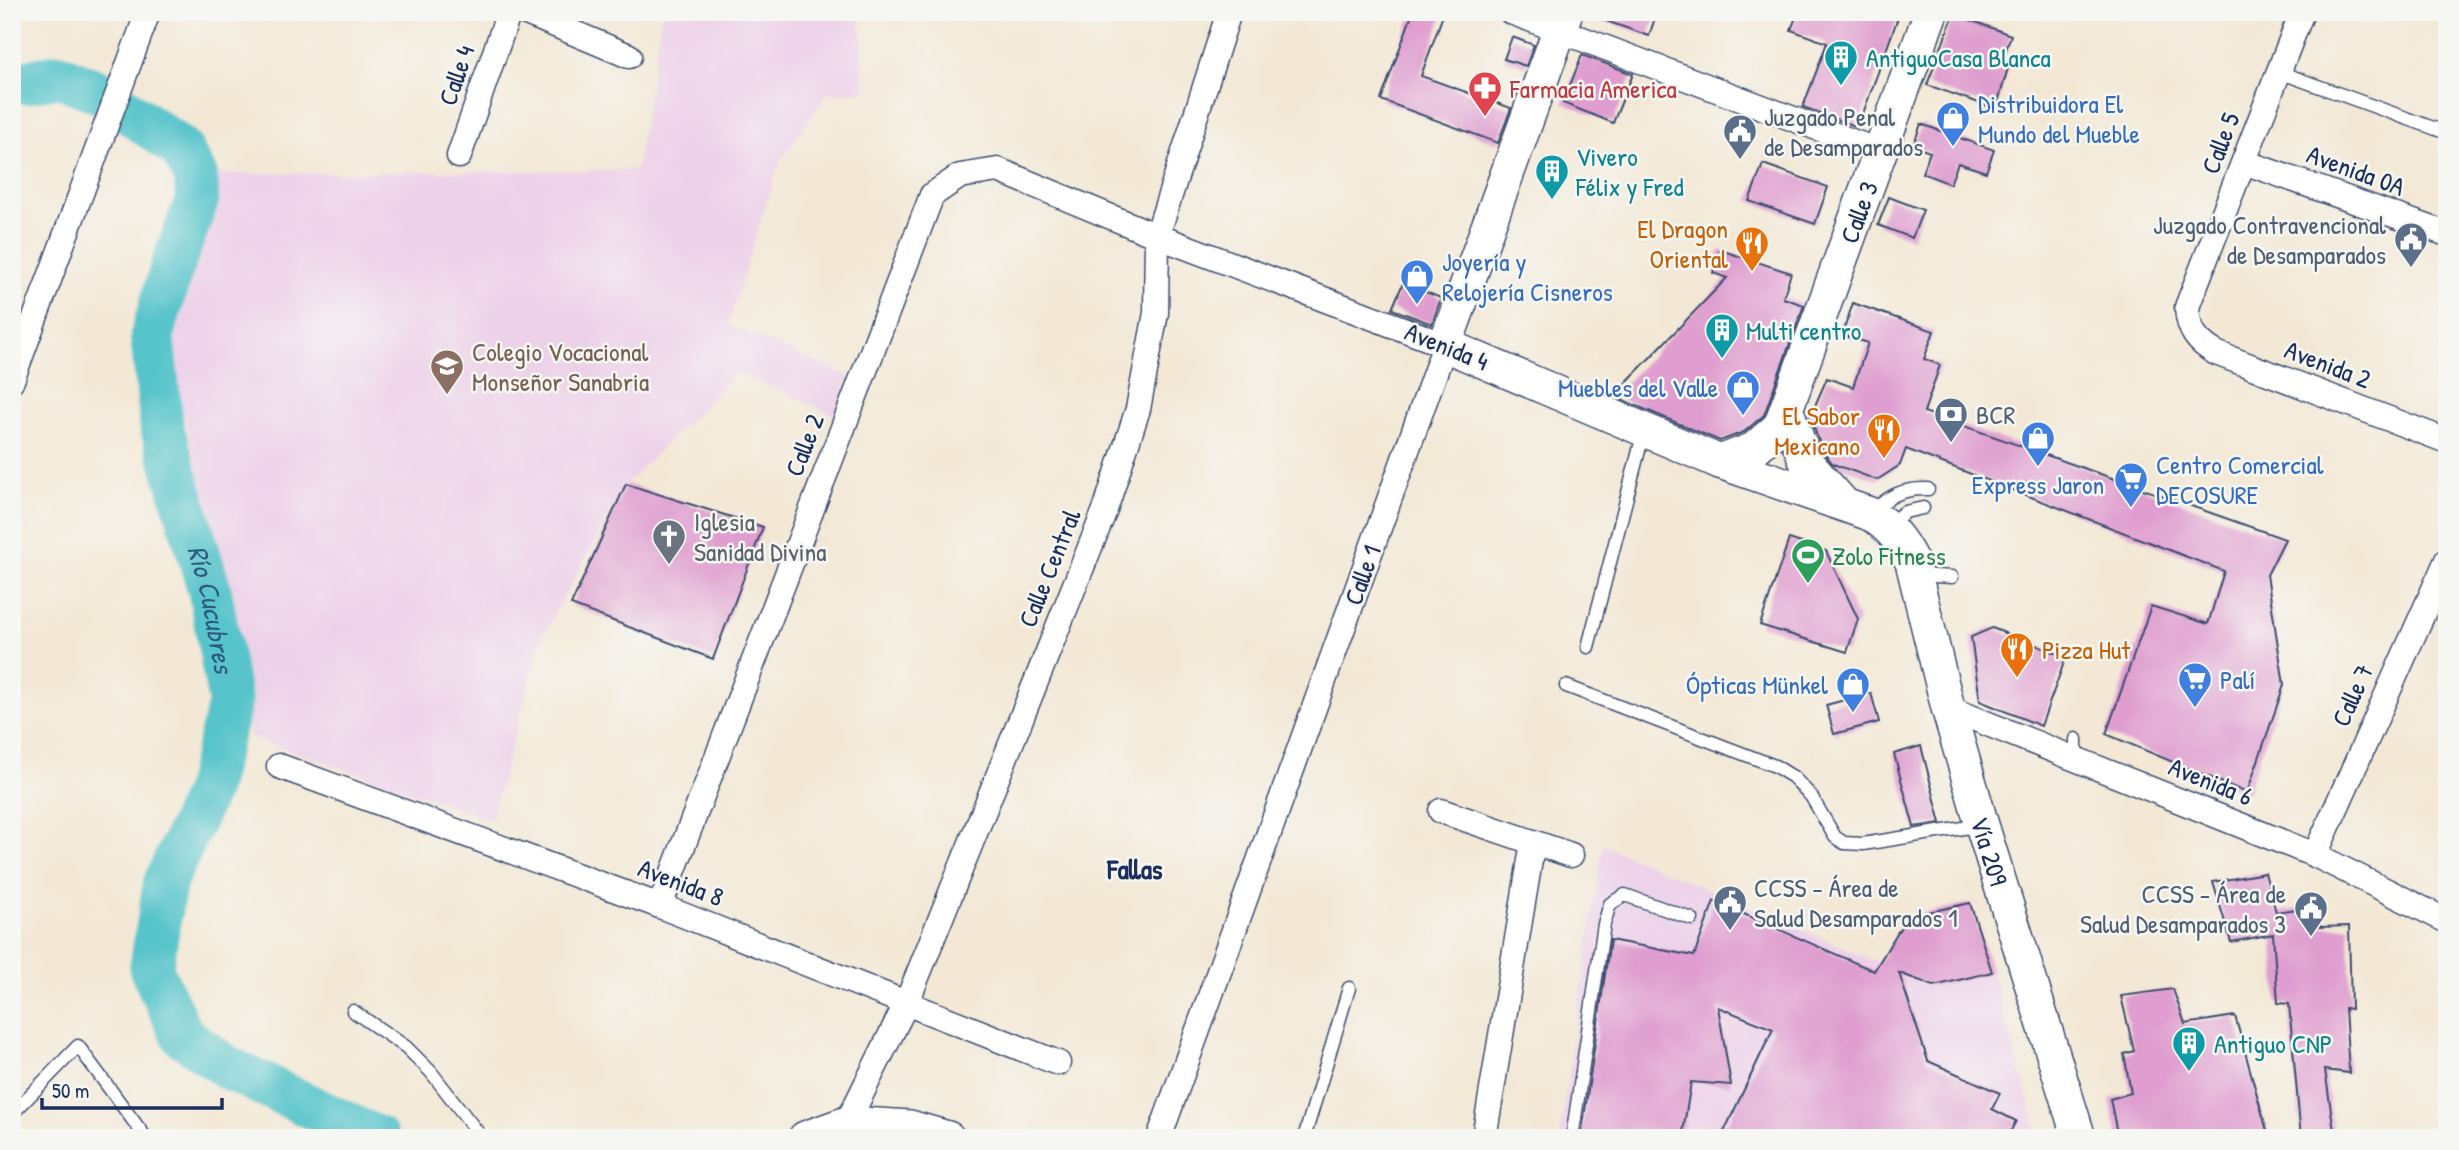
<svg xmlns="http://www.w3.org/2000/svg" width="2459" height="1150" viewBox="0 0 2459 1150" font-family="'Patrick Hand',sans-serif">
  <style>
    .built { fill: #edd1e9 }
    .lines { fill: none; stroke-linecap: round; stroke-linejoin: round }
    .river { stroke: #56c4ca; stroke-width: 44 }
    .building { fill: #df9ecf }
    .lane-casing { stroke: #3b4b70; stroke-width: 15 }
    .street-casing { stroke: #3b4b70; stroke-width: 27 }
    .secondary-casing { stroke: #3b4b70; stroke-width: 36 }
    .lane { stroke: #fff; stroke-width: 12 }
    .street { stroke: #fff; stroke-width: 24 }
    .secondary { stroke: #fff; stroke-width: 33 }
    .labels { text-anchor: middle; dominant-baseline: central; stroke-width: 5; stroke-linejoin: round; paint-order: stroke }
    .culture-label { font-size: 26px; fill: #0d838f; stroke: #f6f6f2; text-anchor: start }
    .street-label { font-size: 26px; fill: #1b2f5e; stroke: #f6f6f2 }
    .health-label { font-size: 26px; fill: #be3a42; stroke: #f6f6f2; text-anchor: start }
    .shop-label { font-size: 26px; fill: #366cbe; stroke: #f6f6f2; text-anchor: start }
    .service-label { font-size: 26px; fill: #4e5e75; stroke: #f6f6f2; text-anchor: start }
    .food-label { font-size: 26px; fill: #c56008; stroke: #f6f6f2; text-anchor: end }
    .education-label { font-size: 26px; fill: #785e54; stroke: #f6f6f2; text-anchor: start }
    .worship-label { font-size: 26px; fill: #5b616d; stroke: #f6f6f2; text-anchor: start }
    .leisure-label { font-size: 26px; fill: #27864d; stroke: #f6f6f2; text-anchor: start }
    .water-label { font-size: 28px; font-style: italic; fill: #2d5c7e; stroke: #f6f6f2 }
    .neighbourhood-label { font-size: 28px; font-weight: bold; fill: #1b2f5e; stroke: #f6f6f2 }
  </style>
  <rect width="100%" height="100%" fill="#f6f6f2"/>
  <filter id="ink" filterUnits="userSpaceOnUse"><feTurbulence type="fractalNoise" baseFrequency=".0143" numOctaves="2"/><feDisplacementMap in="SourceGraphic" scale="14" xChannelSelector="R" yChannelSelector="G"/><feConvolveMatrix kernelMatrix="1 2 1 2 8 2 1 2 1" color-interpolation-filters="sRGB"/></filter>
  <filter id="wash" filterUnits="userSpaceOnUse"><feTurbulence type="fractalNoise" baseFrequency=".00686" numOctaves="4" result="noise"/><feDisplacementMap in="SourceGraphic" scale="28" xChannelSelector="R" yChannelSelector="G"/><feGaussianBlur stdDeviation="1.57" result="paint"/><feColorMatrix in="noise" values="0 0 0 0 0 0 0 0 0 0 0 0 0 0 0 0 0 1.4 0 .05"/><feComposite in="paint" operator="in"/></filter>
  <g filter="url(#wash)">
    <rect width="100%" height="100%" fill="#f3e8d5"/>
    <g class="built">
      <polygon points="662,12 860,12 865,92 828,93 779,163 728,325 849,376 837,416 737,372 626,484 542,637 491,819 251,737 168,338 180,284 214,174 636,170"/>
      <polygon points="1603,845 1934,986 1992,972 2039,1138 1559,1138"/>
    </g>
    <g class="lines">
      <path class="river" id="s1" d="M12,79l14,3 32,-7 46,19 77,55 15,27 1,24 -26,70 -19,66 10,92 48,164 20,111 -23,87 -42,93 -14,86 32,67 45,32 149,70"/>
    </g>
    <g id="blocks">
      <g class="building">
        <polygon points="1413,12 1444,12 1421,76 1511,108 1498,143 1381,100"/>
        <polygon points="1589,12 1657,12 1649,36 1589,15"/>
        <polygon points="1798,12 1900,12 1858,127 1803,107 1827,43 1791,30"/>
        <polygon points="1954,14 2011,35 2001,65 2008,68 1996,109 1927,85"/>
        <polygon points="1512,37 1534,45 1526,66 1504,59"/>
        <polygon points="1582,55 1633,74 1613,123 1563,103"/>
        <polygon points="1921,124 1994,150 1986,172 1958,163 1950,184 1922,173 1930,152 1913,146"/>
        <polygon points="1763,164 1828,187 1815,224 1749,201"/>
        <polygon points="1889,197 1923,210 1912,238 1878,225"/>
        <polygon points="1720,250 1791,273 1783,298 1804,305 1764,415 1744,432 1720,441 1613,396 1727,278 1713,273"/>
        <polygon points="1403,283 1441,298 1432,324 1392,309"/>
        <polygon points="1853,303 1934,331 1924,359 1940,365 1924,412 2285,539 2267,575 2284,685 2247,793 2106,734 2151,606 2208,624 2224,571 1906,449 1900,465 1877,480 1833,464 1823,452 1810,417 1827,378 1853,387 1868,343 1842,335"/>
        <polygon points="626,484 763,527 713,659 571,605"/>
        <polygon points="1789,539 1826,551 1858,619 1847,652 1760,625"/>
        <polygon points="1992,628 2066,657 2041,726 1980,701 1971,637"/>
        <polygon points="1871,693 1879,722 1834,734 1826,705"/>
        <polygon points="1921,746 1941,823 1914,827 1894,754"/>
        <polygon points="2265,873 2276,912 2319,906 2320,927 2349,926 2351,1009 2345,1008 2349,1073 2325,1070 2335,1138 2301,1138 2289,1004 2278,1003 2273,934 2231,942 2213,882"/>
        <polygon points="1714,901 1874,971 1907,917 1970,903 1992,972 1934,986 1899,973 1928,1061 2000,1093 1992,1109 2016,1121 2007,1138 1721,1138 1773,1029 1718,1007 1731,1085 1691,1082 1682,1138 1581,1138 1610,940 1694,956"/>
        <polygon points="2173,989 2185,1024 2235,1016 2269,1138 2118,1138 2110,1099 2131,1093 2124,1054 2134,1051 2121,996"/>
      </g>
    </g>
  </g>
  <g filter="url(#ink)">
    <use href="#blocks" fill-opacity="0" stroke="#3b4b70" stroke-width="2"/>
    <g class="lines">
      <g class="lane-casing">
        <g id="lane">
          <polyline points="2279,72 2447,133"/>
          <path d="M1870,514c18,-18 32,-26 58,-25"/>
          <polyline points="1888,524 1905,512 1923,508"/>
          <polyline points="1917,575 1952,577"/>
          <polyline points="1588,647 1644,431"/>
          <polyline points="1566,686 1775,766 1793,777 1811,796 1835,837 1844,843 1863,844 1982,825"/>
          <polyline points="2076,739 2076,759"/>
          <polyline points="353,1011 406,1047 431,1072 482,1138"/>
          <polyline points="12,1114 78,1046 146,1138"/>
          <polyline points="1304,1138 1349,988"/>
          <polyline points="1572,1138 1604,924 1610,904 1625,895 1692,919"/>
        </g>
      </g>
      <g class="street-casing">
        <g id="street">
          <polyline points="524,12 629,56"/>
          <polyline points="1511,12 1878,151"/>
          <path d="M2302,12l-115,295c1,23 10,35 29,46l231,88"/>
          <polyline points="459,156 509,12"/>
          <polyline points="2244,162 2447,234"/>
          <polyline points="12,380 148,12"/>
          <polyline points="1948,708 2315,855 2447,921"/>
          <polyline points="279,766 660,906 1058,1063"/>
          <polyline points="1441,811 1571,855"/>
          <polyline points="2315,855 2447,560"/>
          <polyline points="660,906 932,195 960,176 998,170 1157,236 1445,345 1159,1138"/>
          <polyline points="847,1123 907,1002 1105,510 1138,409 1156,313 1157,236 1229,12"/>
          <polyline points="1484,1138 1533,842"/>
        </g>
      </g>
      <g class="secondary-casing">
        <g id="secondary">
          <path id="s2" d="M1566,12l-121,333 275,117 150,52c21,13 31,27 42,48l36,146 34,117 97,313"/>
          <polyline points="1787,411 1806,462 1841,501"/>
          <path id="s3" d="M1720,462l34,-13 26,-23 151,-414"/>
          <polyline points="805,1138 847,1123 910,1127 948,1138"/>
        </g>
      </g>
      <use href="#lane" class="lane"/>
      <use href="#street" class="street"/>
      <use href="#secondary" class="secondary"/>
    </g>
  </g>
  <defs>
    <g id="building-pin" transform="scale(1.75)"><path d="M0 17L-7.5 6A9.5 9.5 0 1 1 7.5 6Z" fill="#0f9aa8" stroke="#f6f6f2"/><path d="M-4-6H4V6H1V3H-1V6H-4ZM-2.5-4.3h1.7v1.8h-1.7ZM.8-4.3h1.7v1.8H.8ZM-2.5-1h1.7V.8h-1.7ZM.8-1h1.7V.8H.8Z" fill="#fff"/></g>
    <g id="pharmacy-pin" transform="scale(1.75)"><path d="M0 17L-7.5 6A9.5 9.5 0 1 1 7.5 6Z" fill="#e0444e" stroke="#f6f6f2"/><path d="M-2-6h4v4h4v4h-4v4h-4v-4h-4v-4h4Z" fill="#fff"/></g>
    <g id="shop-pin" transform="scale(1.75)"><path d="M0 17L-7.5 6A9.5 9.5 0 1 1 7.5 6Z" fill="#3f7fe0" stroke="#f6f6f2"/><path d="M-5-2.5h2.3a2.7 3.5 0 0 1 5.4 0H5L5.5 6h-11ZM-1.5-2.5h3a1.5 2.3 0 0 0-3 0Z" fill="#fff"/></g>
    <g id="civic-pin" transform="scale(1.75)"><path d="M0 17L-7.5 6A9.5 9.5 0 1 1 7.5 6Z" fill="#5c6f8a" stroke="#f6f6f2"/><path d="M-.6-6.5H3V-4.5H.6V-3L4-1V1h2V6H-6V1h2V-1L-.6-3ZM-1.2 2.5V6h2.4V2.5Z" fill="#fff"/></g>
    <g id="restaurant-pin" transform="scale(1.75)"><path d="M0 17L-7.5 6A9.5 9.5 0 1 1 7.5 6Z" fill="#e8710a" stroke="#f6f6f2"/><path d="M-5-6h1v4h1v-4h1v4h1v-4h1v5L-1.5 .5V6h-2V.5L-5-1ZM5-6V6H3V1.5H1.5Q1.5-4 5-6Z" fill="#fff"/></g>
    <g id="school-pin" transform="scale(1.75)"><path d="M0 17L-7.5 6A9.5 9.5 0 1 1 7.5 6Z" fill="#8d6e63" stroke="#f6f6f2"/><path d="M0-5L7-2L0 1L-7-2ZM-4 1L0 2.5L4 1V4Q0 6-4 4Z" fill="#fff"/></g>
    <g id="bank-pin" transform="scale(1.75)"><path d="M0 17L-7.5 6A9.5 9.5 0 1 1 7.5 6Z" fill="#5c6f8a" stroke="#f6f6f2"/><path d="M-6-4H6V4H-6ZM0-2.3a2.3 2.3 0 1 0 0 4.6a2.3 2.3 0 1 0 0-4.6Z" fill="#fff"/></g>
    <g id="supermarket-pin" transform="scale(1.75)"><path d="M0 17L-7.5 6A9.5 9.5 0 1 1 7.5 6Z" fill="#3f7fe0" stroke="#f6f6f2"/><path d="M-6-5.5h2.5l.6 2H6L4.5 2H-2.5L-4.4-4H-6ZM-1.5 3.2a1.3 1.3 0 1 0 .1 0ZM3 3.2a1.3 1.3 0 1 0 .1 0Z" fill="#fff"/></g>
    <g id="church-pin" transform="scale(1.75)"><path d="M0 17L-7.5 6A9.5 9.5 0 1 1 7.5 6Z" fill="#6b7280" stroke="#f6f6f2"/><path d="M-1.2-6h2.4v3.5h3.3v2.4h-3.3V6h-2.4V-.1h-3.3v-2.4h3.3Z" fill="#fff"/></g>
    <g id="stadium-pin" transform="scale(1.75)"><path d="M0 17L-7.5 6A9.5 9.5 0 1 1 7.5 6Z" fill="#2e9e5b" stroke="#f6f6f2"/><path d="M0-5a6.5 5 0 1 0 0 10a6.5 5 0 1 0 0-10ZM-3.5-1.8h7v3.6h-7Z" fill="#fff"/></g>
  </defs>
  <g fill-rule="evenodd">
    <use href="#building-pin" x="1841" y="57"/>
    <use href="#pharmacy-pin" x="1485" y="88"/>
    <use href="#shop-pin" x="1953" y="118"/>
    <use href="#civic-pin" x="1740" y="131"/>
    <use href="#building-pin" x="1552" y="171"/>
    <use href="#civic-pin" x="2411" y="239"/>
    <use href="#restaurant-pin" x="1752" y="243"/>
    <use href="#shop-pin" x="1417" y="276"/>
    <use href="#building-pin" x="1722" y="330"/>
    <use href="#school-pin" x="447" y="366"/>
    <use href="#shop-pin" x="1743" y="387"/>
    <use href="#bank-pin" x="1951" y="414"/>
    <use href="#restaurant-pin" x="1884" y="430"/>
    <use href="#shop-pin" x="2038" y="438"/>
    <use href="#supermarket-pin" x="2131" y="479"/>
    <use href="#church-pin" x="669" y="536"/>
    <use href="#stadium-pin" x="1808" y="555"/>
    <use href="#restaurant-pin" x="2017" y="649"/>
    <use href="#supermarket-pin" x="2195" y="679"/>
    <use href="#shop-pin" x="1853" y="684"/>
    <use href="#civic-pin" x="1730" y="902"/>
    <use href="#civic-pin" x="2311" y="908"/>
    <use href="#building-pin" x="2189" y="1043"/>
  </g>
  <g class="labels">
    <g class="culture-label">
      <text x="1866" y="57">AntiguoCasa Blanca</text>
      <text x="1576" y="156">Vivero<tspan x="1576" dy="30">Félix y Fred</tspan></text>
      <text x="1746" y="330">Multi centro</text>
      <text x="2214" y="1043">Antiguo CNP</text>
    </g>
    <g class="street-label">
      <text transform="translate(456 75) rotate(-71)">Calle 4</text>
      <text transform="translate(2220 143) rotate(-69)">Calle 5</text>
      <text transform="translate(2356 170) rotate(20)">Avenida 0A</text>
      <text stroke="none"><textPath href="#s3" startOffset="299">Calle 3</textPath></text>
      <text transform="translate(1447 346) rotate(22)">Avenida 4</text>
      <text transform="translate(2328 364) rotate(21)">Avenida 2</text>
      <text transform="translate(804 445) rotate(-69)">Calle 2</text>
      <text transform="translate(1049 568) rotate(-68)">Calle Central</text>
      <text transform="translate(1362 575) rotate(-70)">Calle 1</text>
      <text transform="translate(2352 695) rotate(-66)">Calle 7</text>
      <text transform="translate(2211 781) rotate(22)">Avenida 6</text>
      <text stroke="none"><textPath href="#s2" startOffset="1176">Vía 209</textPath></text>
      <text transform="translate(681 882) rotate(21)">Avenida 8</text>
    </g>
    <g class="health-label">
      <text x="1510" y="88">Farmacia America</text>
    </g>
    <g class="shop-label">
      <text x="1978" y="103">Distribuidora El<tspan x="1978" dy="30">Mundo del Mueble</tspan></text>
      <text x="1442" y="261">Joyería y<tspan x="1442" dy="30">Relojería Cisneros</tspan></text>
      <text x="1718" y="387" text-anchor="end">Muebles del Valle</text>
      <text x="2156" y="464">Centro Comercial<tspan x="2156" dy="30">DECOSURE</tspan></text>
      <text x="2038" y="484" text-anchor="middle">Express Jaron</text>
      <text x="2220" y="679">Palí</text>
      <text x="1828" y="684" text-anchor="end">Ópticas Münkel</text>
    </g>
    <g class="service-label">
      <text x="1764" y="116">Juzgado Penal<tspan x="1764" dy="30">de Desamparados</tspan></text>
      <text x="2386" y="224" text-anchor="end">Juzgado Contravencional<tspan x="2386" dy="30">de Desamparados</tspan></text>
      <text x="1976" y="414">BCR</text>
      <text x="1754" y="887">CCSS - Área de<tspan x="1754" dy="30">Salud Desamparados 1</tspan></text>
      <text x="2286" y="893" text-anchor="end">CCSS - Área de<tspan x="2286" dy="30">Salud Desamparados 3</tspan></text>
    </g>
    <g class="food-label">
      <text x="1728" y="228">El Dragon<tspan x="1728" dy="30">Oriental</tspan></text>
      <text x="1860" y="415">El Sabor<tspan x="1860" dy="30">Mexicano</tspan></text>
      <text x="2042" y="649" text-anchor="start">Pizza Hut</text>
    </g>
    <g class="education-label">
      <text x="472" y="351">Colegio Vocacional<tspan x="472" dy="30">Monseñor Sanabria</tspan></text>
    </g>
    <g class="worship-label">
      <text x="694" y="521">Iglesia<tspan x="694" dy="30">Sanidad Divina</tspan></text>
    </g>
    <g class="leisure-label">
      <text x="1832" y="555">Zolo Fitness</text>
    </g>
    <g class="water-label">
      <text stroke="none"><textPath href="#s1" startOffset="670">Río Cucubres</textPath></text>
    </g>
    <g class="neighbourhood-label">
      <text x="1135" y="869">Fallas</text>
    </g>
  </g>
  <rect width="2459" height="1150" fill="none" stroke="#f6f6f2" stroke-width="42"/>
  <path d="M42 1098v10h180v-10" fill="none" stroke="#1b2f5e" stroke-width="3.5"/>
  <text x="52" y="1098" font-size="21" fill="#1b2f5e" stroke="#f6f6f2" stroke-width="5" paint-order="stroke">50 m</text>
</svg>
